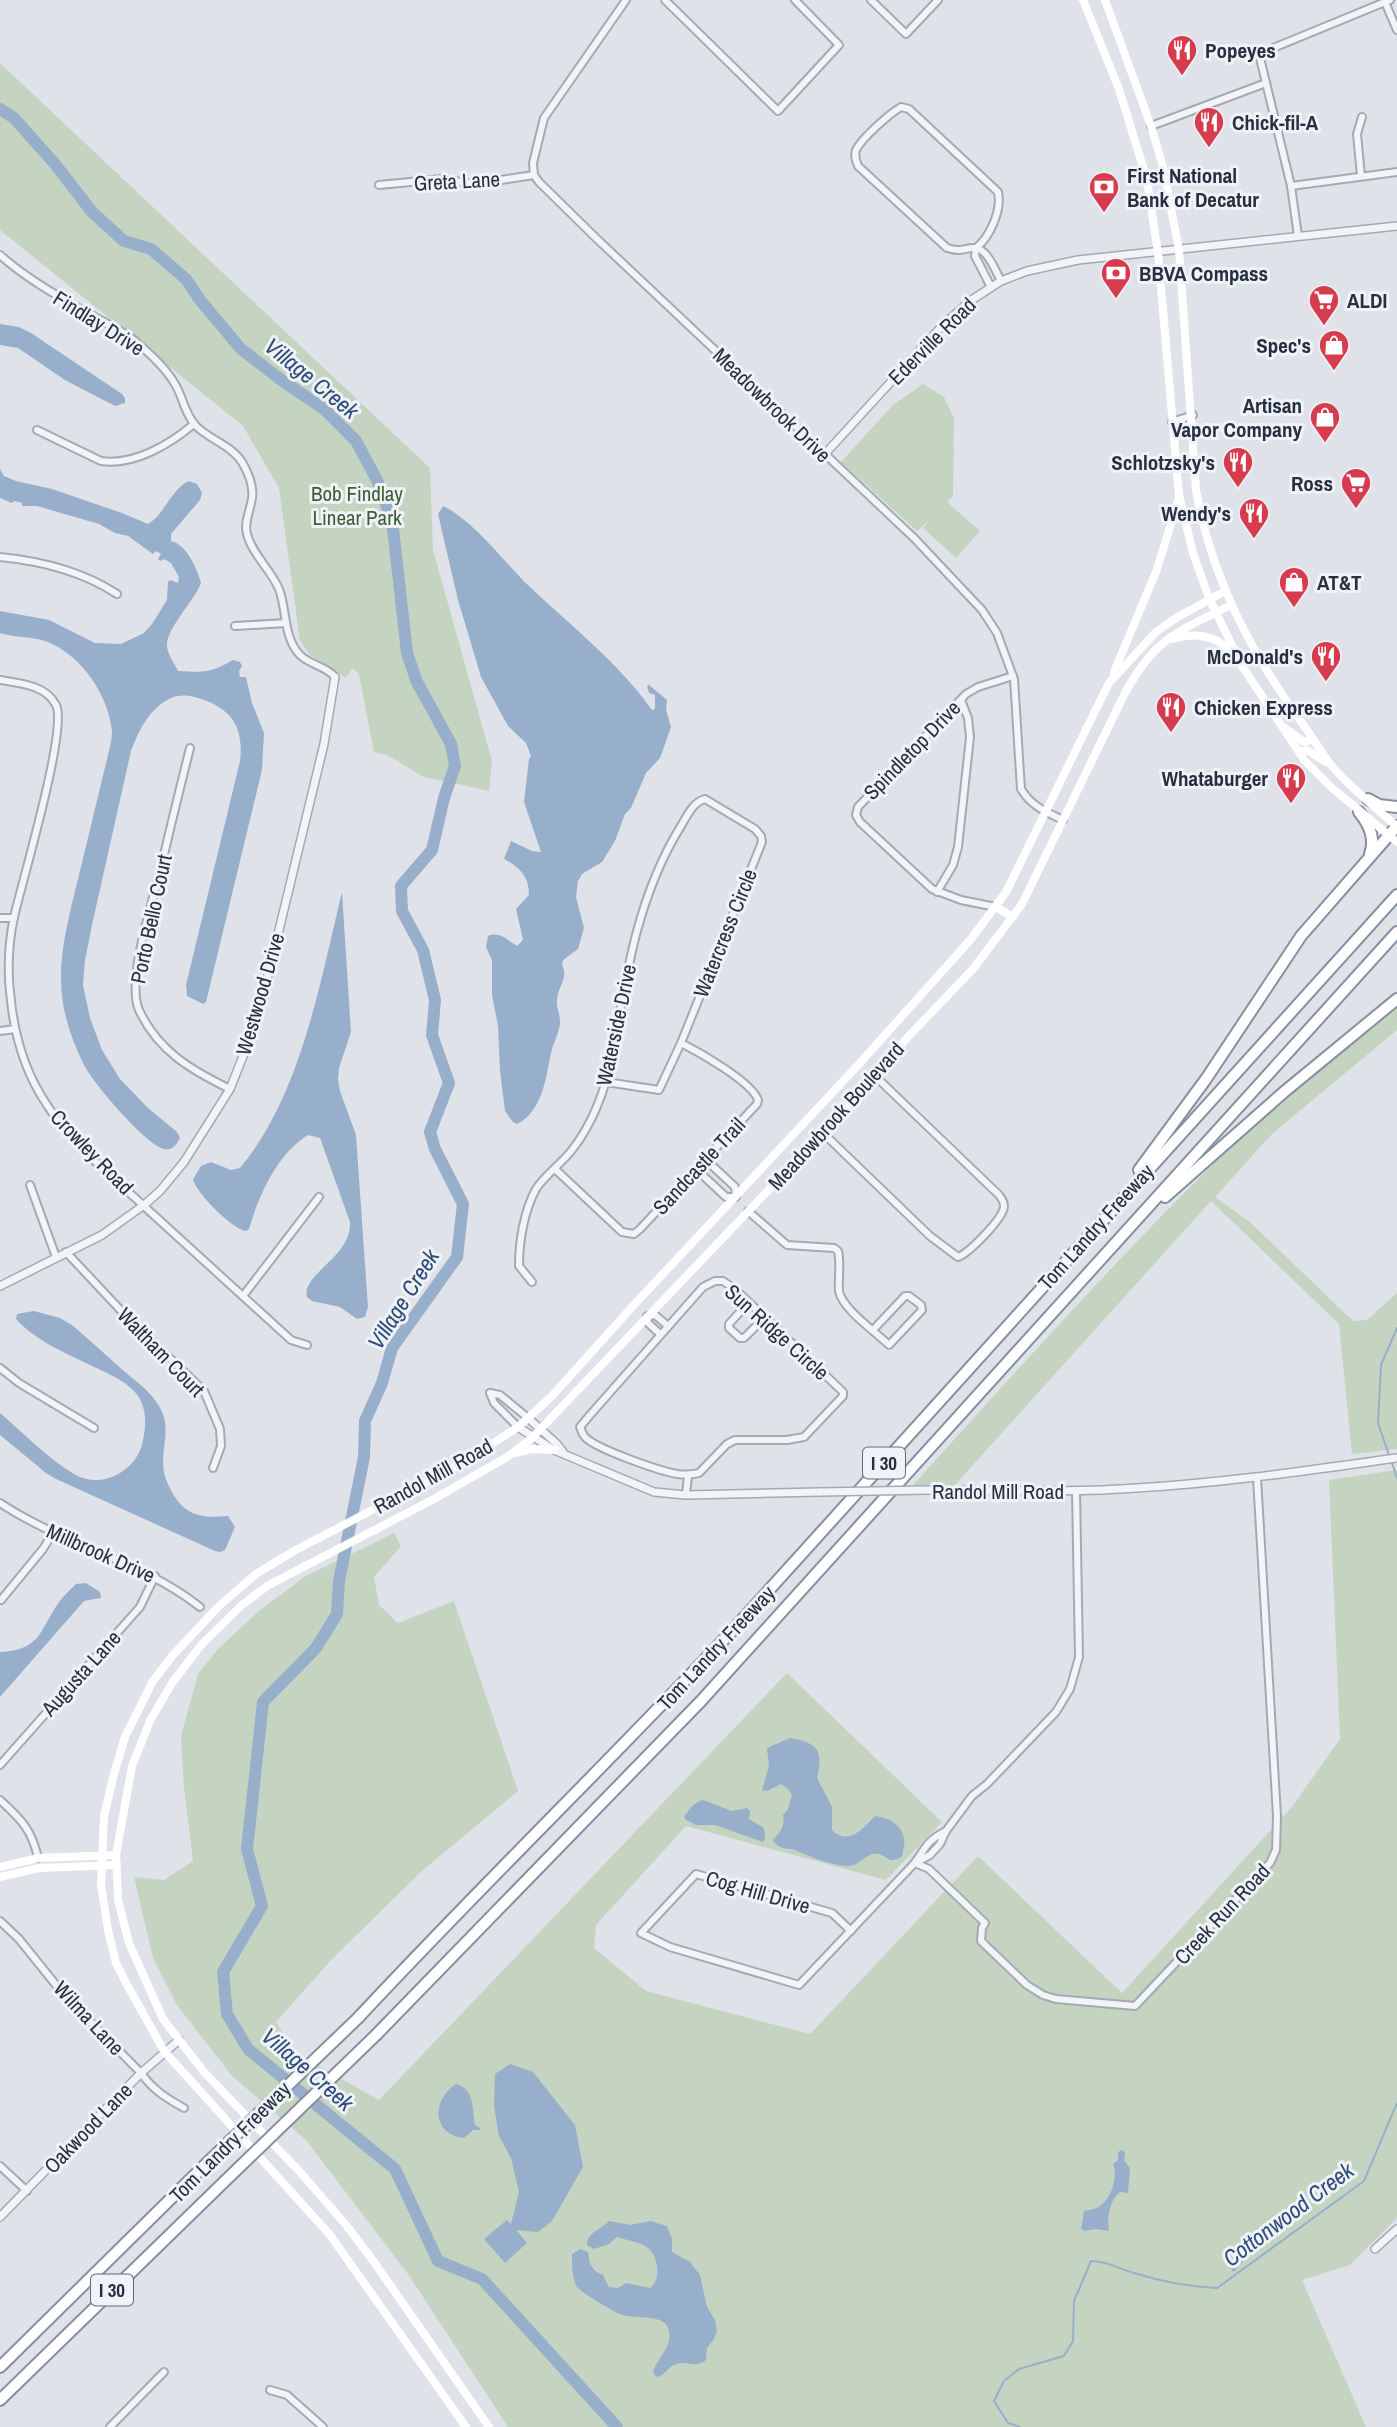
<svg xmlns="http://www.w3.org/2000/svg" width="1397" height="2427" viewBox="0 0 1397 2427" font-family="'Archivo Narrow',sans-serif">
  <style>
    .green { fill: #c4d4c0 }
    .water { fill: #98afcc }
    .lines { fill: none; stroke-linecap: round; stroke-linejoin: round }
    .stream { stroke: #98afcc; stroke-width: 2 }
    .river { stroke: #98afcc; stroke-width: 12 }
    .minor-casing { stroke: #a4aab4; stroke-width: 10 }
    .tertiary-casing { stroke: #a4aab4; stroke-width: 10 }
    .motorway-casing { stroke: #868fa1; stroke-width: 14 }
    .minor { stroke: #f2f4f7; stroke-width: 6 }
    .tertiary { stroke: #f2f4f7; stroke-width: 7 }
    .secondary { stroke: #fff; stroke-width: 8 }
    .motorway { stroke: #fff; stroke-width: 10 }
    .tertiary-bridge-casing { stroke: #a4aab4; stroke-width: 10; stroke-linecap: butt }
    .motorway-bridge-casing { stroke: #868fa1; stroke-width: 14; stroke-linecap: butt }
    .tertiary-bridge { stroke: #f2f4f7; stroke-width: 7 }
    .motorway-bridge { stroke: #fff; stroke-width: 10 }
    .labels { text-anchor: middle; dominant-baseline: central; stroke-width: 6; stroke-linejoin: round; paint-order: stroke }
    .shield { fill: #eff2f7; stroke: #636a78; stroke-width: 2 }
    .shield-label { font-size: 19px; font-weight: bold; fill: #273042 }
    .poi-label { font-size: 21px; font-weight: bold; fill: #273042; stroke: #eff2f7; text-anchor: start }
    .street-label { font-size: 21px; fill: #273042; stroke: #eff2f7 }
    .park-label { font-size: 21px; fill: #3a5e33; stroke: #eff2f7 }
    .water-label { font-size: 23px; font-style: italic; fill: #2e4d78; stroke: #eff2f7 }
  </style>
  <rect width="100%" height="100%" fill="#dfe3e9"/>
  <g class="green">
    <polygon points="0,63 430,468 433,550 492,761 489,791 424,777 387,755 374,752 359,675 353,668 346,678 310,655 300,641 279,488 243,426 0,230"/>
    <polygon points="923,384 944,397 954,418 953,496 947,502 980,531 956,558 923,528 931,518 917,531 841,462 893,405"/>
    <path d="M1397,1005v25l-124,103 -58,64 36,26 102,98 14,-1 30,-27v156l-45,5 -13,-130 -128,-123 -256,284h-42c116,-128 231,-257 357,-376 39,-37 85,-70 127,-104z"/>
    <polygon points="1397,1470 1397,2218 1350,2265 1302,2280 1366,2427 508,2427 408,2274 306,2140 232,2076 177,2005 153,1958 134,1877 164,1880 193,1861 184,1787 181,1736 198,1674 218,1649 260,1610 306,1576 394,1533 401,1546 374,1577 379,1605 398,1623 454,1601 518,1791 423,1870 332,1959 276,2022 296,2053 379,2100 787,1673 942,1822 886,1880 686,1826 596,1925 594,1948 646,1991 810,2034 978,1856 1122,1993 1291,1808 1340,1739 1329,1480"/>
  </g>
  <g class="water">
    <polygon points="0,324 19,327 31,333 122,394 125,398 125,403 115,406 65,380 18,348 0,345"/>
    <path d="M0,469l4,7 12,5 36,8 70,24 26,11c17,-10 23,-35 41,-43l8,3 5,9 -2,7 -29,34v7c16,4 26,27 30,42 -6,17 -36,47 -34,64 1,8 9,19 11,24 25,1 31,3 55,-11l7,2 2,4 -3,5 1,6h6l6,26 12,30 -2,37 -56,232 -3,2 -16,-8 -1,-11 54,-224c4,-33 -8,-52 -39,-62 -11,-4 -21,-5 -32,0 -21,11 -30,32 -38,52l-39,174 -7,35 -2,25 7,33 12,32 18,29 28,29 29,24 3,6c-3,7 -9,13 -16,11 -19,-5 -71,-66 -80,-84 -13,-26 -22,-53 -23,-82 -1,-33 8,-67 16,-100 10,-41 20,-82 30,-124 2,-9 5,-18 5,-27 -3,-36 -30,-76 -64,-90 -16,-6 -32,-4 -48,-9v-22l49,9 46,23 26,1 23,-11 8,-9 15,-24 1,-18 2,-2 8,3 1,-6 -8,-14 -7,-4 -4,2 -2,-2 3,-5 -5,-3 -3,3 -25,-18 -13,-3 -16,-9 -62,-18h-15v-3l-8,-2 -2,2 -12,-5z"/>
    <path d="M443,506c30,14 62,57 87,81 42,40 88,75 122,123l3,-1v-14l-6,-2 -2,-7 2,-1 18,15 -1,10 5,17 -11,31 -14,15 -15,35 -6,6 -10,27 -13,21 -20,12 -4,7 -2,16 8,31 -6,21 -15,11 -1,5c7,13 -4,21 -5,35 -1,7 3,14 3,22 0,10 -7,21 -9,31 -5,25 -9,59 -34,71l-4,-2 -8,-11 -5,-40 -2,-45 -6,-31v-35l-6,-13 2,-11c11,-5 20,4 29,10l6,-6 -7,-31 13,-14c0,-19 -9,-27 -25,-36l7,-18 21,10 9,1 -17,-50 5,-43 2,-3 -5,-13 -18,-17 -27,-49 -23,-77 -20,-86z"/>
    <path d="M342,892l9,140 -12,36 -1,11 2,12 16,44 12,172 -3,10 -8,2 -17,-12 -28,-6 -5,-4c-6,-23 45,-40 43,-75l-30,-84 -12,-3c-31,19 -49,60 -59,94l-3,2c-13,-1 -51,-39 -53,-52l8,-13 10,-4 20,8 9,-2c61,-73 80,-186 102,-276z"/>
    <path d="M34,1311l26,7 12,7c18,15 35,31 53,47 12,10 26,20 34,34 12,20 4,36 4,57 0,11 5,22 10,31 14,23 30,24 55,22l7,11 -10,23 -5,2 -5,-1 -159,-72 -10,-6 -46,-38v-22c21,18 56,53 80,64 24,10 53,-6 61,-29 5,-17 7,-37 -3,-52 -11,-16 -34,-24 -50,-32 -25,-12 -53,-24 -72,-45l1,-5z"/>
    <path d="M86,1583l14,9 1,6 -17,3 -84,96v-45c40,-2 39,-20 57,-47 5,-8 13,-15 19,-21z"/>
    <path d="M790,1738c27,5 34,11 27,40l15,29v23c16,16 31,-1 43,-14 19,2 34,15 28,35 -1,5 0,6 -6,8 -8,4 -11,-4 -19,-5 -10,-2 -16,8 -24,11 -15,5 -47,-10 -62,-16 -9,0 -14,-1 -19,-9 8,-8 12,-14 10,-25l5,-6 4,-14 -4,-6 -7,-5 -14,7 -5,-1 7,-24 -2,-18z"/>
    <path d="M703,1800l29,11 15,-3 3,3 -1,8 15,9 1,11 -2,3 -48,-17h-19l-10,-5 -2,-3c5,-8 10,-15 19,-17z"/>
    <polygon points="510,2064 533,2072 575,2125 583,2167 552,2221 538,2232 516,2230 527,2243 505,2263 484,2239 507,2220 511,2224 519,2192 511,2158 499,2136 494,2106 495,2074"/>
    <path d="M456,2084c19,5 16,25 19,41l5,3v2h-7l-9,8c-32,-3 -33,-38 -8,-54z"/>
    <path d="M1122,2150l3,3 -1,7 6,8 -2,25 -8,-1c-11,9 -13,26 -11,39l-13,-2 -12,2 -3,-2 3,-18c6,-1 12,-2 16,-5 12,-9 18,-29 13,-42l5,-4v-8z"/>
    <path d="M609,2221l21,4 21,-4 16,5 5,13v13l18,10 10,13 7,32 8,13 2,11 -3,8 -7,9 -1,12c-11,9 -18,0 -29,4 -9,2 -11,11 -20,13l-4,-4c2,-14 22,-27 15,-45 -5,-14 -32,-9 -45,-13 -8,-2 -41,-22 -46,-28 -5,-9 -5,-23 -5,-33l8,-5 8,3 2,12 5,7 8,4 6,12 9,1 8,-5 24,5c11,-7 9,-31 -2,-40 -7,-6 -22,-8 -31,-11l-8,7 -15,5 -7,-4c-1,-12 15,-16 22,-24z"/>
    <polygon points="1274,2229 1277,2232 1271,2240 1253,2249 1234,2272 1231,2269 1250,2243 1267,2235"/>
  </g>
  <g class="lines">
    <g class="stream">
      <polyline points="1389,1455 1378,1423 1381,1365 1397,1328"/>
      <polyline points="1391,1460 1397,1478"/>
      <path d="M1020,2427l-12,-4 -14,-22 10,-20 15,-12 45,-13 9,-15 1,-40 17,-40c17,0 28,8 43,12 30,9 51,13 83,15l147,-107 33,-78"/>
    </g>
    <polyline class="river" points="0,109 14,118 55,164 92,212 124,241 151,249 186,279 200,300 241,349 284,382 324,409 356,441 377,480 392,520 407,653 417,682 451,744 455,766 444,798 432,850 401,886 402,911 423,950 435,1000 432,1035 449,1083 430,1132 435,1149 463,1204 457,1257 392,1348 382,1383 365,1421 364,1457 339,1581 337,1614 316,1648 263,1702 247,1849 262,1906 223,1972 227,2014 248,2049 395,2169 438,2261 482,2279 617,2427"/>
    <g class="minor-casing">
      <g id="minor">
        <path d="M626,0l-82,118 -11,45 1,12 5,7 57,56 318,300 68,72 15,23 17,46 7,110c10,17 25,23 42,31"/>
        <polyline points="665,0 778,111 839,45 795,0"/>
        <polyline points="871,0 906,34 938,0"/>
        <polyline points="1385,2 1397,30"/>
        <polyline points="1151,126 1266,83"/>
        <polyline points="1361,176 1357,134 1362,117"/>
        <polyline points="379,185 442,179 474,184 534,175"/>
        <polyline points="1291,186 1397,172"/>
        <polyline points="1298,236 1291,186 1260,58 1266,51 1390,0"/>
        <path d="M976,248c14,-11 26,-38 22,-56l-89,-83 -8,-2c-12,7 -39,31 -45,43 -2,6 0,11 2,16l89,82c16,5 18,-1 29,0 12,2 20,24 25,33"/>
        <polyline points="976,248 975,256 991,287"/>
        <path d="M0,255c27,24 58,41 89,59 15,8 32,16 46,27 14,12 30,26 40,43 8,13 10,31 21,42 14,14 35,19 46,36 7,12 13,28 9,41 -2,11 -7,20 -4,31 5,20 24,36 32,55 8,21 4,48 21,66 10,10 26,11 35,22"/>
        <polyline points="1172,422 1193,415"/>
        <path d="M37,430l64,31c33,5 69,-17 93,-37"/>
        <path d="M0,557c41,4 82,14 117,37"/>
        <polyline points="235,626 286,623"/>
        <path d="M0,680c19,3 46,5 56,25 12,23 -34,177 -42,212 -6,28 -7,55 -3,84 4,37 15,73 36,104 25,40 65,71 99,103 49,44 97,88 145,132l16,5"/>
        <path d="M190,748c-10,40 -20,80 -29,120 -8,32 -35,113 -22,142 19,41 52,60 91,79"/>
        <polyline points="937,892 953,865 958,847 970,737 968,718 961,700"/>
        <polyline points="996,907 961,900 932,889 860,822 856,815 858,807 966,694 978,687 1013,676"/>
        <polyline points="0,918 14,918"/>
        <polyline points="0,1031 15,1029"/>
        <path d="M823,1133l107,103 28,21c11,-4 46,-39 46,-51 0,-6 -2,-6 -5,-11l-125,-120"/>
        <polyline points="696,1169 726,1197 736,1197 735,1187 705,1159"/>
        <path d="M556,1170l66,62 12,2 6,-5 117,-125 1,-4c-6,-18 -59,-48 -77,-57"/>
        <polyline points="30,1185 56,1257"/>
        <path d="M748,1211l39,34 47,3 4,3c3,13 0,27 1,40 3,18 37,41 50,54l33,-35 -1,-5 -12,-9h-4l-32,34"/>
        <polyline points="66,1252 127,1317 204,1391 220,1429 221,1446 213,1468"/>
        <path d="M715,1281h8l13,9 107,102v4l-39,41 -17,3h-52l-8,4 -28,29c-8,2 -14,2 -22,1 -17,-3 -81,-25 -92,-37 -3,-3 -3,-6 -5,-10l10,-12 113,-128z"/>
        <path d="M532,1282l-13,-16c0,-25 5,-55 17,-77 8,-13 26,-26 36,-39 22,-28 34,-63 41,-97 13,-79 25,-158 68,-227 6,-10 12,-24 24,-27l50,30 6,7 1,6 -81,201 -22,47 -53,-8"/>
        <polyline points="243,1296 319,1197"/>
        <polyline points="748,1303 729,1324 729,1328 740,1338 744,1338 764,1318"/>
        <polyline points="660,1334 648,1323 647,1316 655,1315 668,1326"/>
        <polyline points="0,1368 19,1383 94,1428"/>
        <polyline points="490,1393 500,1395 528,1418"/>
        <polyline points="490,1393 494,1403 518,1427"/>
        <polyline points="686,1495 688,1475"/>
        <path d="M0,1503c63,42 139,56 200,104"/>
        <polyline points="1,1600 43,1549 54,1531"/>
        <polyline points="0,1765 140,1607 155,1576"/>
        <path d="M0,1800c21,19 32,30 38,58"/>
        <polyline points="915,1863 929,1869 985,1923 982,1928 981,1941 1027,1985 1043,1995 1056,1999 1135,2006 1270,1863 1276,1850 1277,1816 1257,1478"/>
        <polyline points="915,1863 930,1855 940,1844 946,1831 972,1796 987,1784 1056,1712 1070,1689 1079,1657 1076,1491"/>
        <path d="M0,1921l19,18 45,56 77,78c12,17 25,25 43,35"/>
        <path d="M851,1931l-19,-18 -136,-39 -55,59 29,14 129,38c37,-39 73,-77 110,-116 16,-16 13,-26 37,-38"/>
        <polyline points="0,2166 27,2191"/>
        <polyline points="270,2390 287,2395 323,2427"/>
        <polyline points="110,2427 164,2372"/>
      </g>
    </g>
    <g class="tertiary-casing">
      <g id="tertiary">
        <polyline points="824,455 942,326 970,301 1001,281 1027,271 1078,260 1397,226"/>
        <polyline points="0,1286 102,1235 144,1205 160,1191 184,1162 230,1089 257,1021 324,744 335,677"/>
        <polyline points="528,1418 557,1444 563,1452"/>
        <polyline points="518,1427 554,1450 654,1492 686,1495 820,1492"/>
        <path d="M928,1490c70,0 140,3 209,-2 87,-5 173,-18 260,-30"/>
        <polyline points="0,2217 141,2073 179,2040"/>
        <polyline points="1375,2249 1397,2229"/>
      </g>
    </g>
    <g class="motorway-casing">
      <g id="motorway">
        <polyline points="1368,799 1379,805 1397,807"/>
        <path d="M1359,812c10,12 17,26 11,42"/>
        <polyline points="1139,1170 1206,1079 1301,936 1397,826"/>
        <polyline points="1165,1197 1284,1092 1397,999"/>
        <path d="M358,2018c122,-131 251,-256 374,-387l665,-736"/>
        <polyline points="376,2035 701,1701 1397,932"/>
        <polyline points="0,2367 208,2162"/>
        <polyline points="0,2400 225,2181"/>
      </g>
    </g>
    <use href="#minor" class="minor"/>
    <use href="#tertiary" class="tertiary"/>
    <g class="secondary">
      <polyline points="1083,0 1119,89 1147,180 1158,253 1179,495 1193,553 1209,598 1242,666 1305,761 1331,787 1397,842"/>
      <path d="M1105,0l46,126 12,41 16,83 17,240c15,89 58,168 111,240 8,11 15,24 24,35 19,23 44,41 66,62"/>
      <path d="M1173,639c21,-7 43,-4 58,13"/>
      <polyline points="1114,672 1156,572 1179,498"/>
      <polyline points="1283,727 1304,742 1313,739"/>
      <polyline points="1299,752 1307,750 1326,762"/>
      <polyline points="996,907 1013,917"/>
      <polyline points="517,1453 532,1449 554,1450"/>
      <polyline points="0,1867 38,1858 116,1855"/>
      <polyline points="0,1877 39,1868 117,1865"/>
      <polyline points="466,2427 330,2235 164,2051 125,1981 116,1963 108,1930 101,1884 104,1816 114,1774 125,1737 153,1681 173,1655 219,1606 256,1574 294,1551 464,1462 518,1427 552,1396 633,1306 860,1063 971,939 1006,892 1109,683 1156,632 1176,618 1225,591"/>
      <path d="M489,2427l-115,-165 -28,-37 -46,-53 -96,-100 -41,-53 -34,-76 -11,-43 -2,-45 16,-89 18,-45 22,-38 30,-39 40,-39 25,-19 167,-87 73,-42 24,-18 292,-306 83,-94 67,-70 49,-65 102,-209c31,-57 51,-62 107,-90"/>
    </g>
    <use href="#motorway" class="motorway"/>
    <g class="tertiary-bridge-casing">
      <polyline id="tertiary-bridge" points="820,1492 928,1490"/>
    </g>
    <g class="motorway-bridge-casing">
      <g id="motorway-bridge">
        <polyline points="208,2162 358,2018"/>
        <polyline points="225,2181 376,2035"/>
      </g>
    </g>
    <use href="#tertiary-bridge" class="tertiary-bridge"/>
    <use href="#motorway-bridge" class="motorway-bridge"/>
  </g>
  <defs>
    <g id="restaurant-pin" transform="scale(1.575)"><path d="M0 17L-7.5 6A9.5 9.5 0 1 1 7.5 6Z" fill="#d73b4e" stroke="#eff2f7"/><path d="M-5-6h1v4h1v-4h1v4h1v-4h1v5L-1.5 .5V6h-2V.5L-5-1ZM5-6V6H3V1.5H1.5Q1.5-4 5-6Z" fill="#fff"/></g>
    <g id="bank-pin" transform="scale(1.575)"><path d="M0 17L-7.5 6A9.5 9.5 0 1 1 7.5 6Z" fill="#d73b4e" stroke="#eff2f7"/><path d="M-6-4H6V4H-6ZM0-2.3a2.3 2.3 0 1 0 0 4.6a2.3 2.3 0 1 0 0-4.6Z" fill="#fff"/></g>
    <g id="supermarket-pin" transform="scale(1.575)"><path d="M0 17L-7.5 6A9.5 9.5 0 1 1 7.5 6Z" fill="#d73b4e" stroke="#eff2f7"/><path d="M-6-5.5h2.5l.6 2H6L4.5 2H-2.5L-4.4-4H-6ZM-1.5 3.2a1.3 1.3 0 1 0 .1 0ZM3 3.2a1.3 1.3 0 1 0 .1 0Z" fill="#fff"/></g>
    <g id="shop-pin" transform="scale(1.575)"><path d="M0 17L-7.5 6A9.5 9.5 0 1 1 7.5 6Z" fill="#d73b4e" stroke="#eff2f7"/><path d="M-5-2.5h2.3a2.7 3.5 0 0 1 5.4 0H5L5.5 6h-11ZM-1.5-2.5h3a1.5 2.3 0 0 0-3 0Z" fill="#fff"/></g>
  </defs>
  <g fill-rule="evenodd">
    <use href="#restaurant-pin" x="1182" y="50"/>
    <use href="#restaurant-pin" x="1209" y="122"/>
    <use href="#bank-pin" x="1104" y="187"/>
    <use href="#bank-pin" x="1116" y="273"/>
    <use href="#supermarket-pin" x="1324" y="300"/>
    <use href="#shop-pin" x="1334" y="345"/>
    <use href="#shop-pin" x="1325" y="417"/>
    <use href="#restaurant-pin" x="1238" y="462"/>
    <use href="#supermarket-pin" x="1356" y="483"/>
    <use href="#restaurant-pin" x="1254" y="513"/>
    <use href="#shop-pin" x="1294" y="582"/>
    <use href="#restaurant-pin" x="1326" y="656"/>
    <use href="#restaurant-pin" x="1171" y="707"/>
    <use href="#restaurant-pin" x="1291" y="778"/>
  </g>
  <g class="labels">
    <g class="shield">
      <rect x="863" y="1447.5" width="42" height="31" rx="5"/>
      <rect x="91" y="2274.5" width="42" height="31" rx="5"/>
    </g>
    <g class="shield-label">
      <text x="884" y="1463">I 30</text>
      <text x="112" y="2290">I 30</text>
    </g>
    <g class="poi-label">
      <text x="1205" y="50">Popeyes</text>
      <text x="1232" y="122">Chick-fil-A</text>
      <text x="1127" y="175">First National<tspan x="1127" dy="24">Bank of Decatur</tspan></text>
      <text x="1139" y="273">BBVA Compass</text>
      <text x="1347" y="300">ALDI</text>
      <text x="1311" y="345" text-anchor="end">Spec's</text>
      <text x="1302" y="405" text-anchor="end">Artisan<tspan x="1302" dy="24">Vapor Company</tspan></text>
      <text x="1215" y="462" text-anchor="end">Schlotzsky's</text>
      <text x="1333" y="483" text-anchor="end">Ross</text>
      <text x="1231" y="513" text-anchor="end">Wendy's</text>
      <text x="1317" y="582">AT&amp;T</text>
      <text x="1303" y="656" text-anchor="end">McDonald's</text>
      <text x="1194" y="707">Chicken Express</text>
      <text x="1268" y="778" text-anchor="end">Whataburger</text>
    </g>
    <g class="street-label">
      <text transform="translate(457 181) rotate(-3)">Greta Lane</text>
      <text transform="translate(99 323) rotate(32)">Findlay Drive</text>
      <text transform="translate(932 341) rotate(-45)">Ederville Road</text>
      <text transform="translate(772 405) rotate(44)">Meadowbrook Drive</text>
      <text transform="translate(912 750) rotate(-46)">Spindletop Drive</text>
      <text transform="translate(151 919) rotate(-78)">Porto Bello Court</text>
      <text transform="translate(725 933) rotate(-68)">Watercress Circle</text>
      <text transform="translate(260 994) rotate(-74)">Westwood Drive</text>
      <text transform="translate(616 1025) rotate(-78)">Waterside Drive</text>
      <text transform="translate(836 1116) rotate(-48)">Meadowbrook Boulevard</text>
      <text transform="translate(92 1152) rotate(46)">Crowley Road</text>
      <text transform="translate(699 1166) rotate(-47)">Sandcastle Trail</text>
      <text transform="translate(1096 1227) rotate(-48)">Tom Landry Freeway</text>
      <text transform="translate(777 1332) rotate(42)">Sun Ridge Circle</text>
      <text transform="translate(161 1352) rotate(46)">Waltham Court</text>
      <text transform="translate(433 1476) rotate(-29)">Randol Mill Road</text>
      <text x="998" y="1491">Randol Mill Road</text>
      <text transform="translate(101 1553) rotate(24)">Millbrook Drive</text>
      <text transform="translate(716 1648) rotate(-47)">Tom Landry Freeway</text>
      <text transform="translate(81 1673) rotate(-48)">Augusta Lane</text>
      <text transform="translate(758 1892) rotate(16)">Cog Hill Drive</text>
      <text transform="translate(1222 1914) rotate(-47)">Creek Run Road</text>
      <text transform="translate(89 2018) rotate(47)">Wilma Lane</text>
      <text transform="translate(88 2128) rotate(-46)">Oakwood Lane</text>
      <text transform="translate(230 2142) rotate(-45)">Tom Landry Freeway</text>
    </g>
    <g class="park-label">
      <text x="357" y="493">Bob Findlay<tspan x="357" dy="24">Linear Park</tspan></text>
    </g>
    <g class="water-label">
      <text transform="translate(312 378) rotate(39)">Village Creek</text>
      <text transform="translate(403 1299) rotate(-58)">Village Creek</text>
      <text transform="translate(308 2069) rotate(41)">Village Creek</text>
      <text transform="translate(1288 2214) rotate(-37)">Cottonwood Creek</text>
    </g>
  </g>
</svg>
